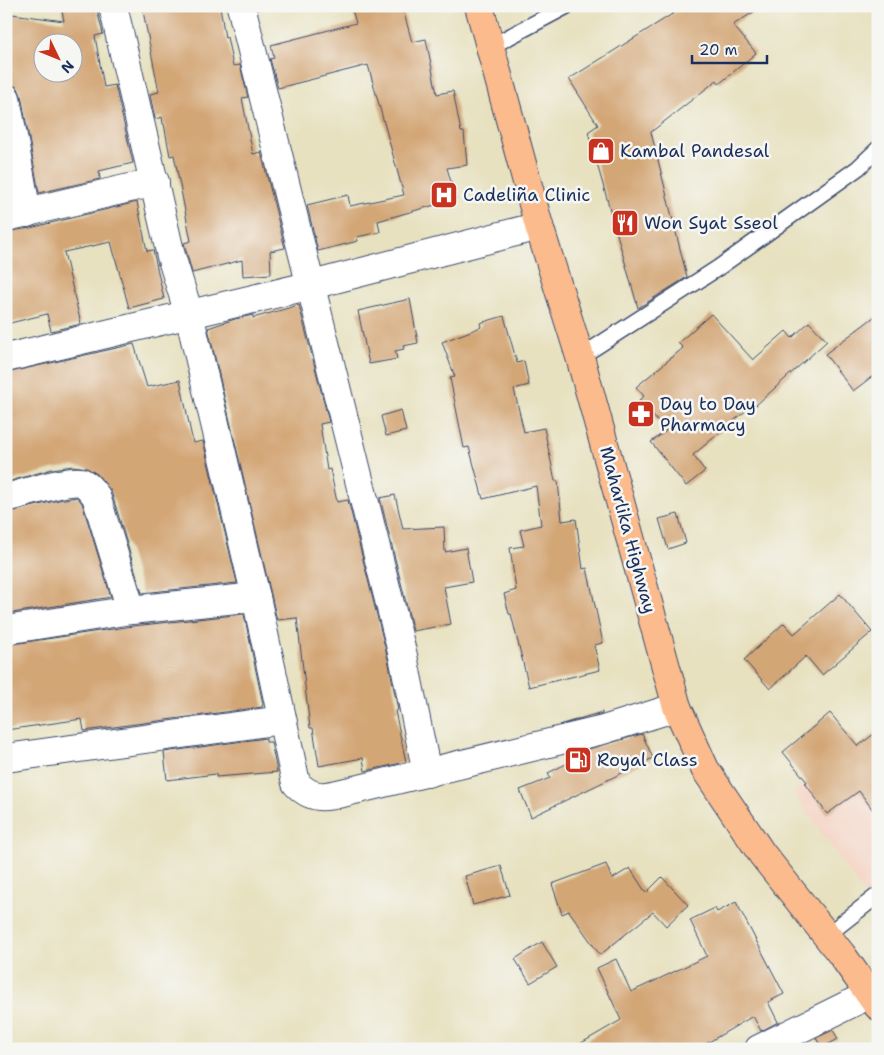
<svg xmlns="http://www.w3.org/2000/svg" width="884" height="1055" viewBox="0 0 884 1055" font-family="'Shantell Sans',sans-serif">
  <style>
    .built { fill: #f5d2c2 }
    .building { fill: #d3a676; fill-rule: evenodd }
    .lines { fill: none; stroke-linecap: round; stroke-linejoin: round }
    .service-casing { stroke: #3a4a6d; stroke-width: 18 }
    .minor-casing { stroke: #3a4a6d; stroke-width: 30 }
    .primary-casing { stroke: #3a4a6d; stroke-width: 30 }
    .service { stroke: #fff; stroke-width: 15 }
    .minor { stroke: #fff; stroke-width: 28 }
    .primary { stroke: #fbbb8c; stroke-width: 28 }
    .labels { text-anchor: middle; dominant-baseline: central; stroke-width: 5; stroke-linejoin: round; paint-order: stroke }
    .poi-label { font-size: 18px; fill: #1b2f5e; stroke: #f6f6f2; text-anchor: start }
    .street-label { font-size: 18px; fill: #1b2f5e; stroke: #f6f6f2 }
  </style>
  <rect width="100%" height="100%" fill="#f6f6f2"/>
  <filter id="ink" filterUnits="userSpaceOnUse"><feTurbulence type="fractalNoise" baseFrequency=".02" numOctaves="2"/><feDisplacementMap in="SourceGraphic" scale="10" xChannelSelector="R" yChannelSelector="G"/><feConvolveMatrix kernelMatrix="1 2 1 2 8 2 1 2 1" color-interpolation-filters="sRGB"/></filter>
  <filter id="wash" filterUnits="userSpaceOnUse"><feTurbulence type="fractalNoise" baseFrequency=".0096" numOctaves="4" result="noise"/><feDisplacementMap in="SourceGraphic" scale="20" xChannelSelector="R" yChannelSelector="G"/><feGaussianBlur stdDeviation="1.12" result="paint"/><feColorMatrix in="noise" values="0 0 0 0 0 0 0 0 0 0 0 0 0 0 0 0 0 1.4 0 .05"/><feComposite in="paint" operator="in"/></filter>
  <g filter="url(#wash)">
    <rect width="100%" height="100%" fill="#e7e1bf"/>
    <polygon class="built" points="878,735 878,913 793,792"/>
    <g id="blocks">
      <g class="building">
        <path d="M61,6h35l7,28 -8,2 9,51 11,-2 18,78 -34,8 1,8 -61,14 -18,-98 -3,-7 -6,-4 -6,-35 6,-35 52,7zM42,42h30v30h-30z"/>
        <polygon points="142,6 220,6 225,38 227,37 233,66 240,65 248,97 242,98 253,154 261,152 285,248 270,251 271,274 243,276 242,260 192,273 184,243 191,241 174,155 170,156 164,124 163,124 162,117 155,119 150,94 159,92"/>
        <polygon points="351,6 402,6 412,42 426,39 437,94 453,91 461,132 464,132 467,165 447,168 456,199 378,221 380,232 357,237 358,241 318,251 307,205 348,195 350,206 404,195 368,65 278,88 270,59 274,58 271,45 356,23"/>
        <polygon points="685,6 763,6 733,25 756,53 719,84 717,80 651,132 687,277 638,308 588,132 598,125 569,79"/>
        <polygon points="137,202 147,251 153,250 164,299 129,308 111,242 64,252 81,324 51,331 47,314 6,324 6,232 30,228"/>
        <polygon points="410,299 418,343 403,346 404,349 395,351 397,359 369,364 358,311"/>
        <polygon points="299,305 329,422 320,424 327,470 330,469 337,502 348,500 388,659 398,710 395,711 406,762 365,771 363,758 319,766 313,728 310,728 297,618 277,620 208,328 235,319 253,315 253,318"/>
        <polygon points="711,314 753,360 786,331 792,338 809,322 827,341 755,406 754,404 693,455 705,471 686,486 651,442 666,431 639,400 644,396 636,387 683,348 678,343"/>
        <polygon points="878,314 878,372 853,391 825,354"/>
        <polygon points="504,316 517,363 524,361 529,385 514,389 524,432 544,428 555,481 558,481 562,521 576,519 583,569 587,568 603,643 594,645 600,670 529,687 511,614 509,614 504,594 516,590 510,548 524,546 520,530 541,525 536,486 483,499 469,447 464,448 450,378 455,377 442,342 481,327 480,323"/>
        <polygon points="134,344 147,387 180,380 193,443 203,441 237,583 142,593 111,491 97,474 87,468 73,466 52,469 7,482 6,373"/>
        <polygon points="401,410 406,431 386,436 381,416"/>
        <polygon points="395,495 403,529 444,527 445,552 466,548 472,582 444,587 451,624 413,631 380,498"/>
        <polygon points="77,497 82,503 111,597 12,613 6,574 6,513 59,500"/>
        <polygon points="678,514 686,543 668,549 659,519"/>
        <polygon points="840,594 872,632 822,675 806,656 770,689 744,660 784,623 794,634"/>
        <polygon points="244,614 263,704 262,707 84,731 82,719 6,730 6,645 133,626"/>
        <polygon points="602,712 602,714 599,715 559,725"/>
        <polygon points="830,713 858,746 878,731 878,817 859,791 827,814 805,783 807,782 783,752"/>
        <polygon points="642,734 653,758 531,817 520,790 550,778 548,773 570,762 567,755"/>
        <polygon points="266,738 266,742 271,742 277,772 216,777 216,774 167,780 164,752"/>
        <polygon points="606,864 612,879 630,868 646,893 662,877 688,905 666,926 653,912 600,955 569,911 562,914 552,884"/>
        <polygon points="501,866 510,895 473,905 465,876"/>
        <polygon points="736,902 784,994 768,1002 778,1022 761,1031 753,1016 697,1049 571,1049 621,1020 597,968 616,959 631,992 663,977 707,956 690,920 715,908 717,912"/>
        <polygon points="542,942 557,967 530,983 515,959"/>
        <polygon points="833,1030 838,1039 822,1048 816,1038"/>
      </g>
    </g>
  </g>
  <g filter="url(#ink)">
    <use href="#blocks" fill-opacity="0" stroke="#3a4a6d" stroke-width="1"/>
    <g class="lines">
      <g class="service-casing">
        <g id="service">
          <polyline points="490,47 567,6"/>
          <polyline points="580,357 718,268 858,168 878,149"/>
          <polyline points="827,935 878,895"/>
        </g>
      </g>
      <g class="minor-casing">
        <g id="minor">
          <path d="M113,6l58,250 18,58 67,283 40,186c20,22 37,11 63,6l244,-59 74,-23"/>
          <polyline points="241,6 403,656 427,773"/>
          <polyline points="6,98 27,213"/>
          <polyline points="6,217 155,182"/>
          <polyline points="6,358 312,285 539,226"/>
          <path d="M6,498c16,-4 62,-19 75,-16 6,2 11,9 15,14l35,114"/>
          <polyline points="6,630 131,610 256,597"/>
          <polyline points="6,758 282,720"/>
          <polyline points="759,1049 870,994"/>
        </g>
      </g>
      <g class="primary-casing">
        <polyline id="primary" points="479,6 539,226 580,357 677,707 705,769 762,854 842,955 878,1006"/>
      </g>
      <use href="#service" class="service"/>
      <use href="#minor" class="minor"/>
      <use href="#primary" class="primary"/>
    </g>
  </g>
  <defs>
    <g id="shop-square" transform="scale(1.4375)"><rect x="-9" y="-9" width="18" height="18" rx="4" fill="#c8321e" stroke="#f6f6f2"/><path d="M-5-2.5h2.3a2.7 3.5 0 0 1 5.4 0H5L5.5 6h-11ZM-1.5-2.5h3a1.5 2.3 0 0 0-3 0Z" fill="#fff"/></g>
    <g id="hospital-square" transform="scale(1.4375)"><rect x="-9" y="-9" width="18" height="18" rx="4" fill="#c8321e" stroke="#f6f6f2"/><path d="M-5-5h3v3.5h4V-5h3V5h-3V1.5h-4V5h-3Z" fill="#fff"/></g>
    <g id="restaurant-square" transform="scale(1.4375)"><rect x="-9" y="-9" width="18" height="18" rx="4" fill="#c8321e" stroke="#f6f6f2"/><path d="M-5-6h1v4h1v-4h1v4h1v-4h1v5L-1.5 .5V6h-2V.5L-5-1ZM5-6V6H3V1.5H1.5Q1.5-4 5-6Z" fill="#fff"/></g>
    <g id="pharmacy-square" transform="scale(1.4375)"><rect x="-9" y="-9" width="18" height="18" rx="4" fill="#c8321e" stroke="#f6f6f2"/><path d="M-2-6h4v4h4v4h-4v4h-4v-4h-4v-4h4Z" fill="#fff"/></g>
    <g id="fuel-square" transform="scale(1.4375)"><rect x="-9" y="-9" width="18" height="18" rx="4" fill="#c8321e" stroke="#f6f6f2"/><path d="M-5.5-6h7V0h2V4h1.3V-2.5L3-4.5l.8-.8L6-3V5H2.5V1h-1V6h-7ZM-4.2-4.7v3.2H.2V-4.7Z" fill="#fff"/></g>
  </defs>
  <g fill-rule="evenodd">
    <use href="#shop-square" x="601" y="151"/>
    <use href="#hospital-square" x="444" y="195"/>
    <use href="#restaurant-square" x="625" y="223"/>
    <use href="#pharmacy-square" x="641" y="414"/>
    <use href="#fuel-square" x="578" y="760"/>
  </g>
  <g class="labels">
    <g class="poi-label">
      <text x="620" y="151">Kambal Pandesal</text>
      <text x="463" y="195">Cadeliña Clinic</text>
      <text x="644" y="223">Won Syat Sseol</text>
      <text x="660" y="404">Day to Day<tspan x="660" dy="21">Pharmacy</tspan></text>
      <text x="597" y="760">Royal Class</text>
    </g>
    <g class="street-label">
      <text transform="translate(628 530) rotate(75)">Maharlika Highway</text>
    </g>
  </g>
  <rect width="884" height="1055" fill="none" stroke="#f6f6f2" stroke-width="25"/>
  <g transform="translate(58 58) rotate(133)"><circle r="24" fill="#f6f6f2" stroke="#9ea6b7"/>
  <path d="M0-4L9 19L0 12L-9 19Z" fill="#c8321e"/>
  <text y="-8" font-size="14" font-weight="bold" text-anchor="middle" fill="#1b2f5e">N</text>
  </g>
  <path d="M692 55v8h75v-8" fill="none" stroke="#1b2f5e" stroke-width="2.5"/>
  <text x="699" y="55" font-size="15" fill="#1b2f5e" stroke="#f6f6f2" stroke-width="4" paint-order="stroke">20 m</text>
</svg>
